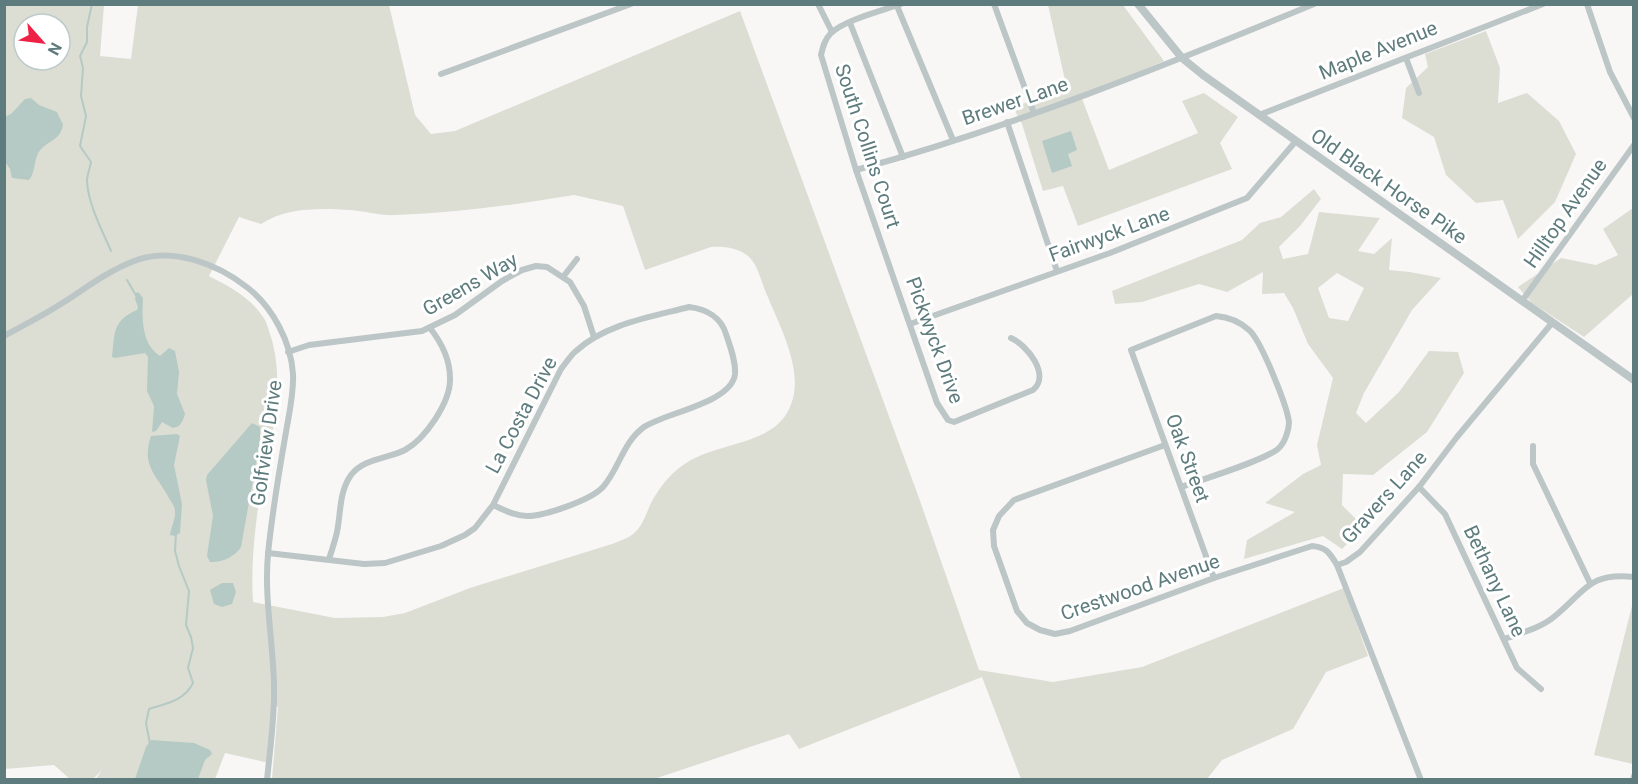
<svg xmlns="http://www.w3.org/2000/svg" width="1638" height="784" viewBox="0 0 1638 784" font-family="Roboto,sans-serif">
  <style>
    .green { fill: #dcded4; fill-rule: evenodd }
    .water { fill: #b5c9c5 }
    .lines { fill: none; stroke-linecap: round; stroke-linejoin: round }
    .stream { stroke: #b5c9c5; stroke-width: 2 }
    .minor { stroke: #bcc6c7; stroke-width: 6 }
    .tertiary { stroke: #bcc6c7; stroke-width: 8 }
    .labels { text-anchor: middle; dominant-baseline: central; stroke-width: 6; stroke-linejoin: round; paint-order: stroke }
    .street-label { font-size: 20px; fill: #5e7c7d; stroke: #fff }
  </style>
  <rect width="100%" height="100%" fill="#f9f7f6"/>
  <g class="green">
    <path d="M4,5h100l-4,51 31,3 7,-54h251l26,110 16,19 24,-3 285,-120 179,487 60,172 74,12 89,-15 202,-79 24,68 -42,16 -33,57 -71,31 -15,19h-186l-39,-102 -183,72 -10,-15 -135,45h-382l6,-72h-5l-4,56 -44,-10 -10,26h-119l6,-9 -9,9 -22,1 -17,-15 -49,4zM24,24h36v36h-36zM574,195l49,11 22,64 66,-23c13,-1 29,1 39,11 8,8 12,26 17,37 14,35 43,85 18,121 -21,30 -72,27 -102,49 -14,10 -24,23 -32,38 -5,11 -8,23 -18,31 -6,5 -14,7 -21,10l-142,44 -65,25 -22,4 -48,1 -82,-16c-2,-34 1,-67 6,-101 9,-53 29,-114 11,-167 -2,-6 -3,-12 -7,-17 -13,-20 -33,-30 -54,-41l30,-59 22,7c26,-17 59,-16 89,-14 15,1 31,6 46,5 60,-2 119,-10 178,-20z"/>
    <polygon points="1048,5 1123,5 1164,61 1081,96 1109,170 1198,133 1182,101 1204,93 1238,117 1220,143 1232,169 1078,226 1063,186 1043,191 1022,124 1013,107 1067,89"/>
    <polygon points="1486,31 1500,68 1498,103 1527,93 1559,121 1576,154 1555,202 1518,239 1503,200 1476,203 1446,175 1434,137 1402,118 1406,88 1428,67 1425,54"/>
    <path d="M1314,189l7,10 -21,27 -21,21 4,12 25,-5 11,-42 61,6 -22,33 16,3 18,-16 -3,32 21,2 31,6 -29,32 -48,83 -8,20 10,10 33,-31 30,-41 29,1 6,21 -37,59 -54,43 -30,-1 -1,31 17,17 15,-5 -32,32 -19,-13 -79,23 3,-19 48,-28 -30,-9 38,-29 18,-9 -4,-20 16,-67 -25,-34 -15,-36 -9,-15 -22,1 1,-22 -36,20 -28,-8 -57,18 -27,2 -3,-13 130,-51 18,-17 21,-6zM1337,273l27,15 -16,33 -19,-3 -11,-30z"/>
    <polygon points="1633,208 1633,294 1584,337 1532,303 1518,287 1561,258 1596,265 1618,255 1603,229"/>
    <polygon points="1633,602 1633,764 1594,755"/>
  </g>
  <g class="water">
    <path d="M31,98l8,7 18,7 6,13c-3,15 -13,15 -22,24 -8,9 -5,23 -12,31l-17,-2 -2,-9 -5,-7 -1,-45 7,-3 14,-15z"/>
    <polygon points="1071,131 1077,150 1068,154 1072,166 1052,173 1042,141"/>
    <path d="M138,292l5,6c-1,19 -2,46 17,58l9,-8 6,3 4,21 -2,22 8,20 -2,6 -4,6 -6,2 -11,-6 -6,9 -4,1 2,-26 -7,-15 1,-34 -3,-4 -30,5 -3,-1c3,-24 0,-36 25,-47l1,-3 -3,-8 1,-6z"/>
    <path d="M252,423l8,4v14l-19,106c-6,10 -20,16 -31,15l-3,-6 6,-40 -7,-36 1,-5z"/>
    <path d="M177,434l3,2 -6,29 8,39 -2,29 -5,3 -5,-1c1,-8 6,-17 5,-24 0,-5 -4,-9 -6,-13 -13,-24 -28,-32 -18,-62z"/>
    <polygon points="222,583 233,583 236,592 232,604 222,607 214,604 210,590"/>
    <polygon points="151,740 194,743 210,750 212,754 205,760 198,779 135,779 146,747"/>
  </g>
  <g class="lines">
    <g class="stream">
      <path d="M92,4l-5,23v15l-7,14 3,12 -2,28 5,20 -6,30 11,16c-1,7 -4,12 -4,19 1,23 15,49 24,70"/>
      <polyline points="127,280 137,297"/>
      <path d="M150,744l-4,-21 3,-14c18,-6 35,-8 44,-26l-5,-15 5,-20 -2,-11 -5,-12 3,-34 -10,-25 -4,-15 1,-18"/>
    </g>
    <g class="minor">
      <polyline points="818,4 832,32"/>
      <path d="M901,4c-20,7 -56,16 -70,29 -6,6 -8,13 -10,22l35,115 81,233 11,17 6,2 79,-32c18,-15 -6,-45 -22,-52"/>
      <polyline points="994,4 1034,113"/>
      <polyline points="1587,4 1610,72 1634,118"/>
      <polyline points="897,6 953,140"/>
      <polyline points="850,23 903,157"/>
      <polyline points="1406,58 1419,93"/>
      <polyline points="441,74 631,4"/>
      <polyline points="1259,115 1543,4"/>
      <polyline points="1007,122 1057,271"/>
      <path d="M856,170c157,-43 308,-104 458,-166"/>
      <polyline points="563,277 577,259"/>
      <polyline points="1522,301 1634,145"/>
      <polyline points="910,324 1110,253 1247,198 1296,141"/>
      <path d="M4,336c20,-11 40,-21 60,-34 22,-14 44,-31 70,-41 38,-15 84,3 114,27 25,20 43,54 45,86 1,19 -4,40 -7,58 -7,40 -14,81 -18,122 -4,43 5,87 6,131 1,31 -4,64 -7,95"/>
      <polyline points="288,352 309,345 422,331 455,315 502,281 522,270 536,266 547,267 570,282 584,306 594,337"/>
      <path d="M1165,445l-151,55 -15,16 -6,14 1,16 23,65 10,12 13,7 15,4 15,-3 144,-53 98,-32c14,1 18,7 25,19l84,215"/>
      <polyline points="1533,446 1533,464 1590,583"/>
      <path d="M1181,487c19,-7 86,-27 98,-39 6,-6 10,-18 10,-26 -2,-16 -28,-82 -40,-92 -10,-9 -21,-13 -33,-14l-85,34 83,228"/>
      <polyline points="1419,487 1445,514 1517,668 1541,689"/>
      <path d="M268,553l96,11 21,-1 56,-17 24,-11 10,-7 18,-23 68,-136c5,-6 9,-13 15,-18 29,-27 75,-34 113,-44 17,2 32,10 37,27 4,12 10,27 9,40 -3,29 -71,39 -91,53 -21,15 -25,42 -41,60 -12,13 -58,29 -76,29 -12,0 -23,-6 -34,-11"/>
      <path d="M329,559c3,-9 6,-18 8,-27 4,-20 2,-40 14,-57 13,-17 36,-16 54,-25 20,-11 46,-48 45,-72 0,-19 -9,-36 -20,-50"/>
      <polyline points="1337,565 1346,562 1360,552 1419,487 1457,437 1552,323"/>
      <path d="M1504,639c17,-6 37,-11 51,-23 30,-24 33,-44 79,-39"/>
      <polyline points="1633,780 1634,776"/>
    </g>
    <polyline class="tertiary" points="1138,4 1182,58 1203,75 1634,380"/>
  </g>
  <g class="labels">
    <g class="street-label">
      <text transform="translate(1378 50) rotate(-22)">Maple Avenue</text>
      <text transform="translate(1015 101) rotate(-19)">Brewer Lane</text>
      <text transform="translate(868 146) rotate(72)">South Collins Court</text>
      <text transform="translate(1389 186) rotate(35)">Old Black Horse Pike</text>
      <text transform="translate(1565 213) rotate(-55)">Hilltop Avenue</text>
      <text transform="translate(1109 234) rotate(-20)">Fairwyck Lane</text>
      <text transform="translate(470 284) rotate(-30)">Greens Way</text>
      <text transform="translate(935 340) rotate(70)">Pickwyck Drive</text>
      <text transform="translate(521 415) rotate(-62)">La Costa Drive</text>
      <text transform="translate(266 443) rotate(-82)">Golfview Drive</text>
      <text transform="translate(1188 458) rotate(70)">Oak Street</text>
      <text transform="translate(1384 497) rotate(-48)">Gravers Lane</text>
      <text transform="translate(1495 581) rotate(65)">Bethany Lane</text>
      <text transform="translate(1140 587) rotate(-19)">Crestwood Avenue</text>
    </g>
  </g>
  <rect width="1638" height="784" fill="none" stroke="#5e7c7d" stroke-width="12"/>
  <g transform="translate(42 42) rotate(118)"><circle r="28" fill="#ffffff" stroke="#bfcbcb" stroke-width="1.5"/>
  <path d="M0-4.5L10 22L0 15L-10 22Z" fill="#ef2046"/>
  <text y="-9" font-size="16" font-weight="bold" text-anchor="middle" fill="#5e7c7d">N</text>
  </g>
</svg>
